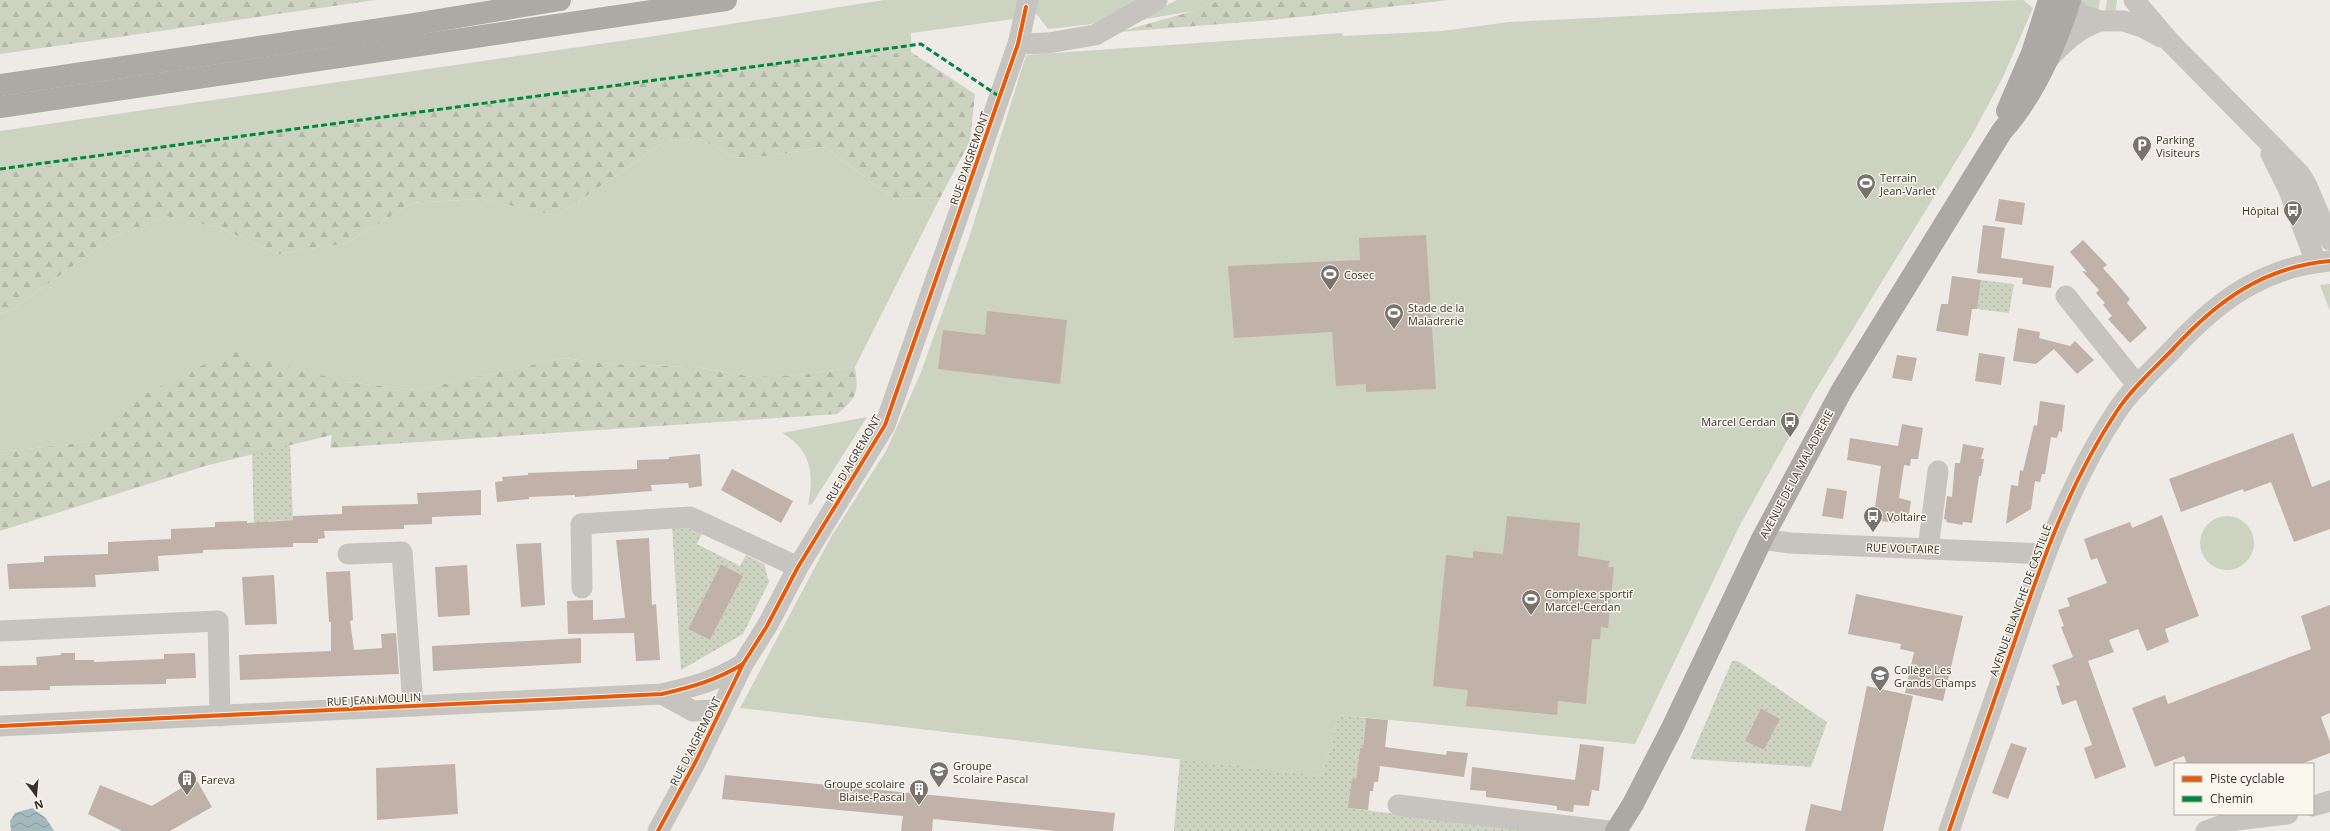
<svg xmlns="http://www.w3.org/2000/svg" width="2330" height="831" viewBox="0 0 2330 831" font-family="'Open Sans',sans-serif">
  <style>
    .green { fill: #cdd3c1 }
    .forest { fill: url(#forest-firs) }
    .garden { fill: url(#garden-dots); fill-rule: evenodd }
    .water { fill: url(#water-waves) }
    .building { fill: #c0b2a9 }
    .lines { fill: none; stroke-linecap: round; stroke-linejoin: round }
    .minor { stroke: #c7c3be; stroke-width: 21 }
    .major { stroke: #aca8a3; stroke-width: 22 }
    .highway { stroke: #adaaa5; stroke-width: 22 }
    .quiet { stroke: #00873e; stroke-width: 3; stroke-dasharray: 6 3; stroke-linecap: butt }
    .cycleway-casing { stroke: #f9f6ee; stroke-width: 6 }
    .cycleway { stroke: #e8590c; stroke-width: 4 }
    .labels { text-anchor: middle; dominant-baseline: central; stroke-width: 3; stroke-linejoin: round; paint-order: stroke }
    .poi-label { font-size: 11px; fill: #38322c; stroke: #f9f6ee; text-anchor: start }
    .street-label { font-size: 11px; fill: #38322c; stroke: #f9f6ee }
  </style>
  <defs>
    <pattern id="forest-firs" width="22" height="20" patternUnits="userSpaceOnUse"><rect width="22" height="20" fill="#cdd3c1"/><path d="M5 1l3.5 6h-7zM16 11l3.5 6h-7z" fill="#b1b6a6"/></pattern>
    <pattern id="garden-dots" width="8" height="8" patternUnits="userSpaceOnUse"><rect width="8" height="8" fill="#cdd3c1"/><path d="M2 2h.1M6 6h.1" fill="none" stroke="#b1b6a6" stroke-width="1.8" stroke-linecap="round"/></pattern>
    <pattern id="water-waves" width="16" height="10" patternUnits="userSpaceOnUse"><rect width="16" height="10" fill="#a3b9bd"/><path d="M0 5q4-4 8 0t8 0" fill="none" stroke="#86979a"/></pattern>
  </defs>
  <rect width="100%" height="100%" fill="#eeebe6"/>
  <g class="green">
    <polygon points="884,0 1025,0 1021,18 911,33 911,52 779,63 0,177 0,131 648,37"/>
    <polygon points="1037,0 1140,0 1092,24 1048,29 1035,12"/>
    <polygon points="1177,0 1221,0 1193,11 1135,21"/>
    <polygon points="2023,0 2033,8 2003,77 1972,135 1813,394 1739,527 1635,744 1339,715 1322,776 740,708 831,537 886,451 896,429 921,372 968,241 1026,55 1342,33 1343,36 1442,31 1509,22 1794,8"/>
    <polygon points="2078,0 2100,0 2098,12"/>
    <polygon points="2107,0 2117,0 2115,15 2105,14"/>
    <polygon points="700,139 737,158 768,156 825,147 894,199 940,198 855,367 800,375 753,377 696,367 610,364 564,358 417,390 346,382 109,427 88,442 0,452 0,314 13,309 112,238 166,216 220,228 279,254 347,243 412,203 481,199 557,216 666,141"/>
    <polygon points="2330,284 2330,311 2320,285"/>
    <path d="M867,417l-55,87 -4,1c6,-30 4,-55 -26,-72z"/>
    <circle cx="2227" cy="543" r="27"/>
  </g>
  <g class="forest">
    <polygon points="0,0 375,0 0,54"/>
    <polygon points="1221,0 1449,0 1273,20 1119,32 1193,11"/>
    <polygon points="911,52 975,94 970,141 940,198 894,199 825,147 768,156 737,158 700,139 666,141 557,216 481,199 412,203 347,243 279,254 220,228 166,216 112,238 13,309 0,314 0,173 779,63"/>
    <path d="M231,351l115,31 71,8 147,-32 46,6 86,3 57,10 47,-2 55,-8c4,25 2,31 -18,47l-507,34 2,-13 -127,31 -205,65v-79l88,-10 21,-15 34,-32z"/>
  </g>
  <g class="garden">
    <polygon points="1981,280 2014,284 2009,313 1977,309"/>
    <polygon points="290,444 293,520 269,521 254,526 252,454"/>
    <path d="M688,525l14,8 -5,11 43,22 6,-11 18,9 5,18 -26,52 -62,36 -9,-144zM721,564l22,12 -33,64 -22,-11z"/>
    <path d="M1732,661h6l89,61 -16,45 -121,-8zM1761,708l19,11 -16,31 -19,-9z"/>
    <polygon points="1339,715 1366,718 1363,748 1360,748 1356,779 1348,808 1533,831 1174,831 1180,759 1322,776"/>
  </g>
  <polygon class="water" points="32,808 46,818 54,831 11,831 10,821 15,813"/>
  <g class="building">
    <polygon points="1999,199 2025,203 2022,225 1995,221"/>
    <polygon points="1983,225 2005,228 2001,258 2054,266 2051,288 2022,284 2023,278 1977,273"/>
    <polygon points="1426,235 1436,389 1366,392 1366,384 1336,386 1332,332 1234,338 1228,266 1360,260 1359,238"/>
    <polygon points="2083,240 2107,265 2103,268 2130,299 2127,303 2147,328 2130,343 2108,319 2112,316 2103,305 2105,303 2096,293 2099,290 2082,271 2087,272 2070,252"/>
    <polygon points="1952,276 1981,280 1977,309 1972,309 1968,336 1936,331 1941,304 1948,304"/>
    <polygon points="987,311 1067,320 1060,384 938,369 943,330 985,335"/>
    <polygon points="2018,328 2040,332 2039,338 2070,346 2075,341 2094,360 2077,374 2054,349 2036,364 2013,361"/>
    <polygon points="1979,353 2005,357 2001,385 1975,381"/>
    <polygon points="1897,355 1917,358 1912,381 1892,378"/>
    <polygon points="2040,401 2065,405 2062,432 2059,431 2057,438 2051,437 2045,474 2042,474 2040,482 2035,481 2031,509 2006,524 2011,485 2018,486 2020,470 2023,471 2034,425 2037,426"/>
    <polygon points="1902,424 1923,428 1918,459 1911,459 1910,466 1904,465 1899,498 1911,501 1908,521 1896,520 1896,523 1873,520 1881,466 1847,460 1850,438 1898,446"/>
    <polygon points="2293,433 2312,487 2330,480 2330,529 2294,542 2271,482 2244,492 2243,489 2181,512 2169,479"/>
    <polygon points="1963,444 1984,448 1981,459 1984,459 1981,476 1979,476 1972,523 1963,522 1962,525 1946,522 1947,520 1944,519 1947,496 1952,497 1955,463 1960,463"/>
    <polygon points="700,454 702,486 689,488 688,483 651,485 652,491 575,497 575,495 529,497 529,499 497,502 495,482 503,481 502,477 528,475 528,473 637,469 637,460 669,459 669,457"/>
    <polygon points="732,469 793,501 781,523 721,490"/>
    <polygon points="1827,488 1847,491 1843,519 1822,516"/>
    <polygon points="481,490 481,515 432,517 432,524 404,525 404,529 324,531 325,538 318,539 318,543 293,543 293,547 203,550 203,553 158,556 159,571 95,575 96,587 9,589 7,564 44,562 44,556 108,554 108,542 171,539 171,529 215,527 215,522 247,521 247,523 293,520 293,516 342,514 342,506 418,504 417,493"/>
    <polygon points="2162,515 2199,616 2165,629 2169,642 2147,651 2138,629 2109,640 2114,652 2088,661 2126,767 2095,779 2084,748 2092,745 2076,700 2062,705 2056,686 2060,685 2052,665 2073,657 2061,627 2064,626 2058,610 2070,606 2067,598 2107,583 2097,558 2091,560 2084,539 2130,522 2132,528"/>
    <polygon points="1507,516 1580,523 1578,556 1610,561 1608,567 1614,567 1608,628 1601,627 1600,639 1592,639 1586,704 1558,701 1557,715 1466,706 1468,690 1433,686 1446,555 1473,558 1473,551 1503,554"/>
    <polygon points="649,538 652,605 656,604 660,660 636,661 634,633 568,634 567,601 593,600 593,620 625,618 616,540"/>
    <polygon points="541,543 545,605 521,607 516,544"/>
    <polygon points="721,564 743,576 710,640 688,629"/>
    <polygon points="467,565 470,615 438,617 435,567"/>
    <polygon points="350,571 353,620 350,621 354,650 382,648 381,634 396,633 399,674 240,680 239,655 331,651 331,622 329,622 326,572"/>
    <polygon points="274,575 277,624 245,625 242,577"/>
    <polygon points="1856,594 1963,616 1943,701 1905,693 1914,652 1900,649 1901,644 1848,634"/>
    <polygon points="2330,605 2330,713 2321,717 2330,742 2330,753 2301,764 2187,764 2184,756 2155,767 2132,708 2165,695 2168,704 2311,649 2301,616"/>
    <polygon points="581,638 581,663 433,671 432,646"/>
    <polygon points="61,653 75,653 75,660 94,660 94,662 164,659 164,654 195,653 196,678 166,679 166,684 50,686 50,690 0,691 0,666 37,665 36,657 61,655"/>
    <polygon points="1867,686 1913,696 1883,831 1805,831 1811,804 1841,811"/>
    <polygon points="1761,708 1780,719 1764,750 1745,741"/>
    <polygon points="1366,718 1388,720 1385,747 1446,755 1447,751 1468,753 1464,777 1380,766 1378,782 1374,782 1373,791 1370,791 1368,810 1348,808 1352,779 1356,779 1360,748 1363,748"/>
    <polygon points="2011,743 2027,748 2008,799 1992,793"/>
    <polygon points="1580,744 1604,747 1599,791 1592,790 1589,806 1574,805 1573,812 1557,810 1557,806 1486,797 1486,791 1470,790 1472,767 1575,780"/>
    <polygon points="455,764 458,814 377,820 376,768"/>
    <polygon points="725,775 1115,813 1113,831 1056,831 933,819 932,831 901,831 903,816 722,799"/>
    <polygon points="196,779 212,807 170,831 122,831 88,814 100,785 152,806"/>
  </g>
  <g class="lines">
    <g class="minor">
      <polyline points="2065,0 2082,15 2100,21 2124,21 2142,27 2161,37"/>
      <polyline points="2134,0 2169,41 2299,173 2306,184 2330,240"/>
      <polyline points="1018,44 1048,43 1095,35 1157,0"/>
      <path d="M2049,58c16,-17 29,-29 51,-37"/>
      <polyline points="2271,154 2288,188 2316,262"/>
      <polyline points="2066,296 2138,386"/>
      <polyline points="1762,539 1790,543 2044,554"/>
      <polyline points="1928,549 1938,471"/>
      <polyline points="348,554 402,552 413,706"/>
      <polyline points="582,588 581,524 690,517 798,567"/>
      <polyline points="0,631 218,621 220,716"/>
      <polyline points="662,694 693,711 715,710"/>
      <path d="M0,726l662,-32c31,-7 54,-13 81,-30"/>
      <polyline points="1398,805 1609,831"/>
      <polyline points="2313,806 2330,801"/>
      <polyline points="658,831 696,761 743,664 767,626 798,567 885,425 1018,44 1028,0"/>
      <path d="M1949,831c21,-62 43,-124 64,-185 28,-82 56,-163 104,-235 15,-23 37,-42 56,-62 44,-48 90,-82 157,-88"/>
      <polyline points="2206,831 2236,820 2288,814"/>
    </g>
    <g class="major">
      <polyline points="2007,111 2032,53 2049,0"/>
      <path d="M1616,831l17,-27 39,-76 90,-189 80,-149 160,-259c33,-37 53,-83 68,-131"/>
    </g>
    <g class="highway">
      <polyline points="0,85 415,24 560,0"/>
      <polyline points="0,107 726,0"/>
    </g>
    <polyline class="quiet" points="0,169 921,44 1000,97"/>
    <g class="cycleway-casing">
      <g id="cycleway">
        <path d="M0,726l662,-32c30,-7 55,-14 81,-30"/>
        <polyline points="658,831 696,761 743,664 767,626 798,567 885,425 1018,44 1026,7"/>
        <path d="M1949,831c21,-62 43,-124 64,-185 28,-82 56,-163 104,-235 15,-23 37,-42 56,-62 44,-48 90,-82 157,-88"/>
      </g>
    </g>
    <use href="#cycleway" class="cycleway"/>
  </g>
  <defs>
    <g id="parking-pin" transform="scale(1)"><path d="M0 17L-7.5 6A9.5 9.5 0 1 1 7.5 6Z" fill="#78736d" stroke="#f9f6ee"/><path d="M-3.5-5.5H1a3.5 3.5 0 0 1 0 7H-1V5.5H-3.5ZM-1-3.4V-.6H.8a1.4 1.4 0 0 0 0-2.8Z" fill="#fff"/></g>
    <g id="stadium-pin" transform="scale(1)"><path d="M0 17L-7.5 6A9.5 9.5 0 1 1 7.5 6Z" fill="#78736d" stroke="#f9f6ee"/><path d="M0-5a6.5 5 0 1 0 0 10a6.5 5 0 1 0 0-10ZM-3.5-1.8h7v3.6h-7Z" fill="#fff"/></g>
    <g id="bus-pin" transform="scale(1)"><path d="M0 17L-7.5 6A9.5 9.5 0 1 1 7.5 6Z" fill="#78736d" stroke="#f9f6ee"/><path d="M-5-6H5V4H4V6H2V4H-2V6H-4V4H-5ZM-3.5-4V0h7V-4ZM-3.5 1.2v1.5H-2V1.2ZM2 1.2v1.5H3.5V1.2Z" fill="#fff"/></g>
    <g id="school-pin" transform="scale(1)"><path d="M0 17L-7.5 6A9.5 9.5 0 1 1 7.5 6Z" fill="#78736d" stroke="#f9f6ee"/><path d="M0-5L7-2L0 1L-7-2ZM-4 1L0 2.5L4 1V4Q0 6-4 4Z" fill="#fff"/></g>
    <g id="building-pin" transform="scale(1)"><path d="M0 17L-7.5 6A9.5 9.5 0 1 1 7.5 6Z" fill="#78736d" stroke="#f9f6ee"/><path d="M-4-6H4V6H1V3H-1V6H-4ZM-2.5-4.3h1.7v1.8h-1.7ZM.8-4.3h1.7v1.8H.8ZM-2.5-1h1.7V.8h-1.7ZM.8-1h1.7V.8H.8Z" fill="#fff"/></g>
  </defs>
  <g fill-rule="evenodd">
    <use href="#parking-pin" x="2142" y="145"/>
    <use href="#stadium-pin" x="1866" y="183"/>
    <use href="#bus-pin" x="2293" y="210"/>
    <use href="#stadium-pin" x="1330" y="274"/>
    <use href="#stadium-pin" x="1394" y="313"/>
    <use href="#bus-pin" x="1790" y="421"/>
    <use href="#bus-pin" x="1873" y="516"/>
    <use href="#stadium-pin" x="1531" y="599"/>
    <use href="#school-pin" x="1880" y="675"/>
    <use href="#school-pin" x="939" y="771"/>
    <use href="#building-pin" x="187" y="779"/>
    <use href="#building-pin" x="919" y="789"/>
  </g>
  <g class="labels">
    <g class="poi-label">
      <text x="2156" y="139">Parking<tspan x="2156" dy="13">Visiteurs</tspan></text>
      <text x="1880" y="177">Terrain<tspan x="1880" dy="13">Jean-Varlet</tspan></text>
      <text x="2279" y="210" text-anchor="end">Hôpital</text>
      <text x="1344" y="274">Cosec</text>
      <text x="1408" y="307">Stade de la<tspan x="1408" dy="13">Maladrerie</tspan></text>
      <text x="1776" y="421" text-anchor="end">Marcel Cerdan</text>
      <text x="1887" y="516">Voltaire</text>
      <text x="1545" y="593">Complexe sportif<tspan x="1545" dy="13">Marcel-Cerdan</tspan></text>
      <text x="1894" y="669">Collège Les<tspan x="1894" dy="13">Grands Champs</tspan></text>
      <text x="953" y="765">Groupe<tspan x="953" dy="13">Scolaire Pascal</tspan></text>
      <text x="201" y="779">Fareva</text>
      <text x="905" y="783" text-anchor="end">Groupe scolaire<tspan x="905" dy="13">Blaise-Pascal</tspan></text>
    </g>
    <g class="street-label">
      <text transform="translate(969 158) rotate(-71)">RUE D'AIGREMONT</text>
      <text transform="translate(853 458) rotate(-60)">RUE D'AIGREMONT</text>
      <text transform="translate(1796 474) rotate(-62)">AVENUE DE LA MALADRERIE</text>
      <text transform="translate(1903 548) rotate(2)">RUE VOLTAIRE</text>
      <text transform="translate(2020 600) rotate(-70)">AVENUE BLANCHE DE CASTILLE</text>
      <text transform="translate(374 699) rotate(-3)">RUE JEAN MOULIN</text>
      <text transform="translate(695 741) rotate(-63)">RUE D'AIGREMONT</text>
    </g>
  </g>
  <rect x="2174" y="763" width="140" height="52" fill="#f9f6ee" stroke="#aca8a0"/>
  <rect x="2182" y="776" width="20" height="6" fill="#e8590c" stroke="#aca8a0"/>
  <text x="2210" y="783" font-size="12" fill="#38322c">Piste cyclable</text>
  <rect x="2182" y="796" width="20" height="6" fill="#00873e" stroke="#aca8a0"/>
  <text x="2210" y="803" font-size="12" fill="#38322c">Chemin</text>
  <g transform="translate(36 795) rotate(164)" stroke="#f9f6ee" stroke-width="3" paint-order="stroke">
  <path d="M0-3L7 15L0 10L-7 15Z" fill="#38322c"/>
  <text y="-6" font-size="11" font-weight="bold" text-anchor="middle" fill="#38322c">N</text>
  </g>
</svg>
